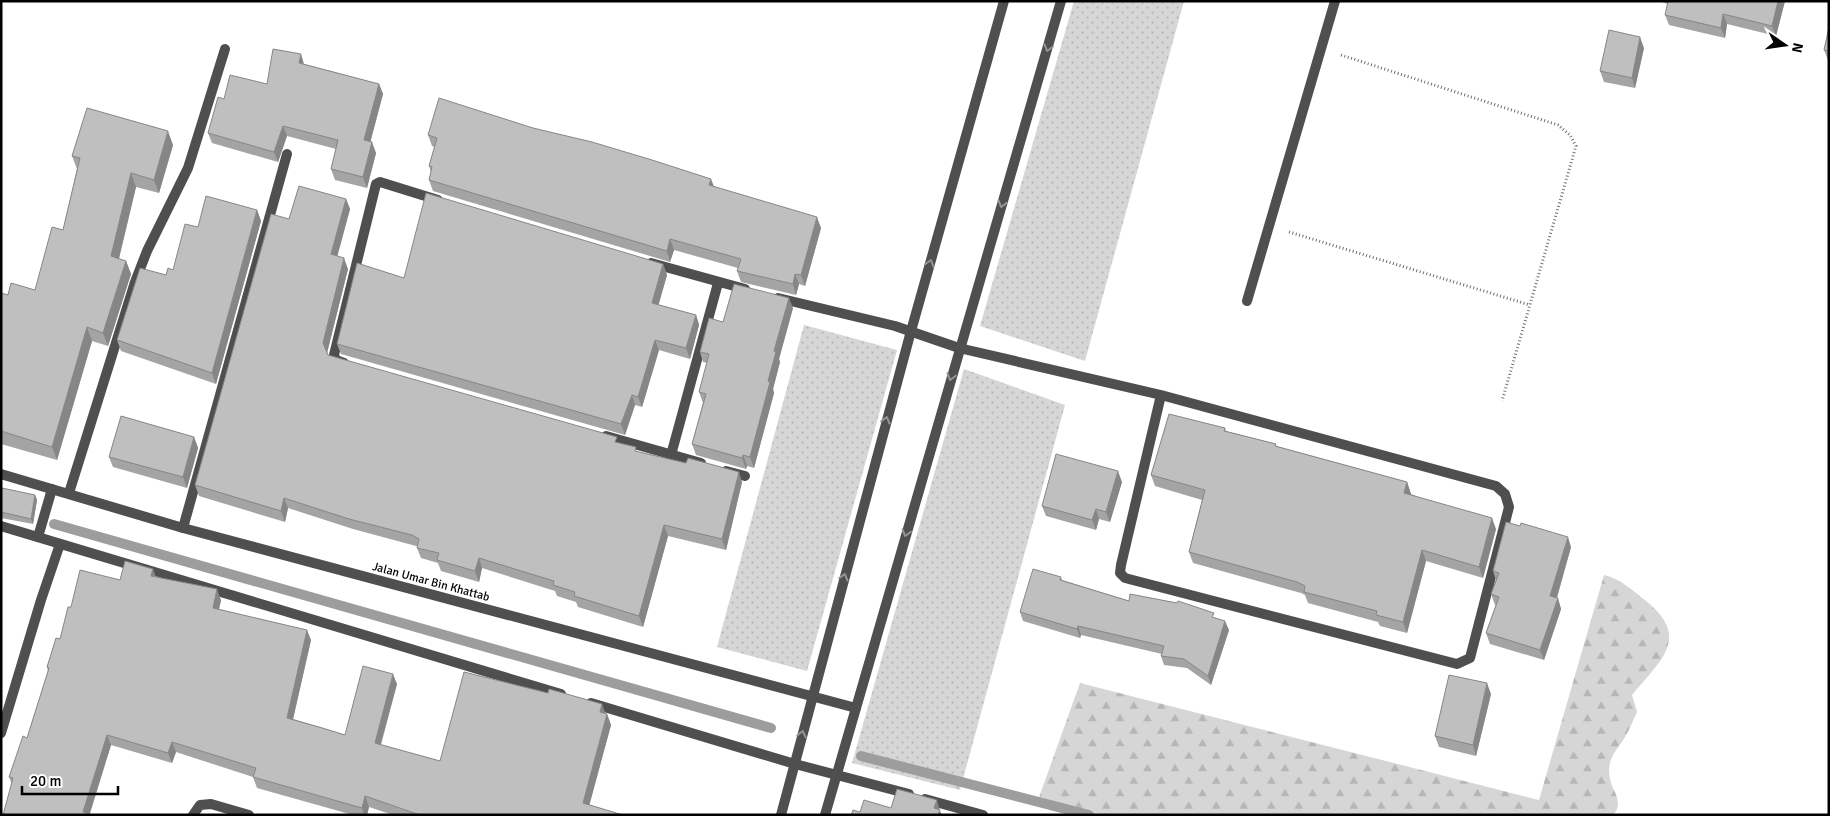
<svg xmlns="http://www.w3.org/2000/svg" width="1830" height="816" viewBox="0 0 1830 816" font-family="Signika,sans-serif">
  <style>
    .green { fill: url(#green-dots) }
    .forest { fill: url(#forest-firs) }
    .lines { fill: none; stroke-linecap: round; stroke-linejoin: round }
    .stream { stroke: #9d9d9d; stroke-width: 10 }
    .path { stroke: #717171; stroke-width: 3; stroke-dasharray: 1 2.5; stroke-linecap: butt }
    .street { stroke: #4f4f4f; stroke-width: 10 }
    .wall { fill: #a4a4a4 }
    .shaded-wall { fill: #868686 }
    .building { fill: #bfbfbf; stroke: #868686 }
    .oneway { stroke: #959595 }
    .labels { text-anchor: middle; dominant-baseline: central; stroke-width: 4; stroke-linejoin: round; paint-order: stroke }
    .street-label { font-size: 12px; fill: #000; stroke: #fff }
  </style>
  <defs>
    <pattern id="green-dots" width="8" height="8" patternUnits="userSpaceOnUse" patternTransform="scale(1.25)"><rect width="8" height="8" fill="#d6d6d6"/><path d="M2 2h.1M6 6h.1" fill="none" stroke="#b6b6b6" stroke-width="1.8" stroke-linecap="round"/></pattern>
    <pattern id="forest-firs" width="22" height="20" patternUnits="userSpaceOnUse" patternTransform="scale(1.25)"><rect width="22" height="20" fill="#d6d6d6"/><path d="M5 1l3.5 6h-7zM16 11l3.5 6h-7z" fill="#b6b6b6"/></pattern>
  </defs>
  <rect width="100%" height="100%" fill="#fff"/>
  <g class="green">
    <polygon points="1074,1 1184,1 1085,361 980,326"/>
    <polygon points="804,325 897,350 807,671 717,647"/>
    <polygon points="964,369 1065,405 960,790 852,763"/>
  </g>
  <path class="forest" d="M1604,575c17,4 28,15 42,26 46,37 14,60 -14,94l5,17c-4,8 -7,17 -12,25 -9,15 -19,21 -15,42 2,12 15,23 3,36h-533l-43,-12 43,-120 459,117z"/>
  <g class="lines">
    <g class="stream">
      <polyline points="54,524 771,728"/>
      <polyline points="861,756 1089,815"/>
    </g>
    <g class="path">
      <polyline points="1341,55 1558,125 1570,135 1576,146 1502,401"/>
      <polyline points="1289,232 1530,305"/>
    </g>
    <g class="street">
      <polyline points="651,263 745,289"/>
      <polyline points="778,298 895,326 959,348 1161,395 1496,486 1505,494 1509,507 1470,658 1457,664 1125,578 1120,573 1121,565 1161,395"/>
      <polyline points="1247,301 1335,1"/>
      <polyline points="344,363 336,360 334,355 376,184 380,182 438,200"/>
      <polyline points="606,436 701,463"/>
      <polyline points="671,455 718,283"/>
      <polyline points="726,471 745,476"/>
      <polyline points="1,474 183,528 856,708"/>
      <polyline points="69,493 135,282 147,251 188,168 225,49"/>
      <polyline points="1,526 561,694"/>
      <polyline points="183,528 287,154"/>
      <polyline points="38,537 52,489"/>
      <polyline points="591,703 795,764 909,794"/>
      <polyline points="1,733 41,600 60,544"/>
      <polyline points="925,799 983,815"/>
      <polyline points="193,815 200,805 211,804 249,815"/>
      <polyline points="781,815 911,331 1004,1"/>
      <polyline points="825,815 1061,1"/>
    </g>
  </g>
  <g class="wall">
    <polygon points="1659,1 1785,1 1776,36 1727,24 1725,38 1669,25 1665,15 1668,4"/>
    <polygon points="1829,27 1829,61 1828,60 1824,50"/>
    <polygon points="1644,48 1635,88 1604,82 1600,71"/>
    <polygon points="304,64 379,84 383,94 370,142 376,153 367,188 335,180 331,169 336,149 287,136 278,162 212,143 208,133 224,99 267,84"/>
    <polygon points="428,135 713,186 821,228 805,286 799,284 796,295 741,282 737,271 738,268 674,250 670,262 433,191 429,180 431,172 429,166 435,147 432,146"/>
    <polygon points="173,145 159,193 136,187 119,259 126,261 131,274 108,346 92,341 57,460 1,444 1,293 8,295 35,290 63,230 77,169 72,156"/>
    <polygon points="346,199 350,209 337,256 348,269 327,353 328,355 619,443 638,452 742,482 726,550 668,536 643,627 578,607 576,602 557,596 555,591 482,568 479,582 441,571 438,563 421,558 417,548 417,546 416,546 353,529 288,508 285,522 199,496 195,485 289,219"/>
    <polygon points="257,210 261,221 216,384 121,351 117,340 166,275 173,270 198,227"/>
    <polygon points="663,264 667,275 658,305 696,315 699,325 690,359 659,350 642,407 635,405 625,435 341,354 337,344 404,278"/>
    <polygon points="793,308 779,359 780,362 773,389 774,393 754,468 747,466 746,469 696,455 692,444 703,403 699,392 707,363 703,362 700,352 723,322"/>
    <polygon points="1225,428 1226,431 1276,444 1276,446 1407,482 1411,494 1496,529 1483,578 1426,561 1407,633 1380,626 1378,622 1308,603 1305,595 1301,593 1193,563 1189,552 1202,500 1155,486 1151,475"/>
    <polygon points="194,437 198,448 187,488 113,467 109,457"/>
    <polygon points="1122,482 1110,522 1099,519 1096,530 1046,516 1042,506"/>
    <polygon points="1,495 35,495 37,500 33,524 1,518"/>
    <polygon points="1571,547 1557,598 1561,609 1544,660 1490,644 1486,633 1496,605 1495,605 1491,594 1496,580 1493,571"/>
    <polygon points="156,576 221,600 219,609 311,640 293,719 345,735 397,684 381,745 440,761 605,714 607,714 611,725 589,805 623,815 393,815 369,807 367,815 353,815 257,788 253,777 176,752 172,763 111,745 90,814 12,784 9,777 27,738 48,672 47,667 60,639 71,607 120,580"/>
    <polygon points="1061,577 1062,580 1129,601 1215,618 1229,630 1211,685 1187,668 1164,665 1161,656 1162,654 1081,635 1080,638 1023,621 1020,612"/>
    <polygon points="1491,694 1476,756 1439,747 1435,736"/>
  </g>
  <g class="shaded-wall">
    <polygon points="1778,1 1785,1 1776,36 1772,26"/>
    <polygon points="1723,14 1727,24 1725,38 1721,28"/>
    <polygon points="1640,37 1644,48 1635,88 1632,78"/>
    <polygon points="301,54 304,64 299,63"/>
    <polygon points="379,84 383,94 368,151 364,140"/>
    <polygon points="283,126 287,136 278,162 274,152"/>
    <polygon points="168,131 173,145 159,193 154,180"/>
    <polygon points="372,142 376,153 367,188 363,177"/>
    <polygon points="131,173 136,187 116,270 111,256"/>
    <polygon points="711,179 715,189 709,185"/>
    <polygon points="346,199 350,209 335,265 331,254"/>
    <polygon points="257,210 261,221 216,384 212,373"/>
    <polygon points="817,217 821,228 805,286 801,275"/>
    <polygon points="670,239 674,250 670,262 667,251"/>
    <polygon points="344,258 348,269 327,353 323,343"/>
    <polygon points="126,261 131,274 108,346 103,333"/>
    <polygon points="663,264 667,275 656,314 652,303"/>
    <polygon points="795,274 799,284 796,295 793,284"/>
    <polygon points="789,298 793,308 779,359 780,362 773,389 774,393 754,468 750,457 774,351"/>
    <polygon points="696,315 699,325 690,359 686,348"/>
    <polygon points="87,327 92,341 57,460 52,447"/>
    <polygon points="655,340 659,350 642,407 638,397"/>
    <polygon points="632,395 635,405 625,435 621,424"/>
    <polygon points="194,437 198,448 187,488 183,477"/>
    <polygon points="743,455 747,466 746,469 742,458"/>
    <polygon points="1118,471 1122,482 1110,522 1106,512"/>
    <polygon points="739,472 742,482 726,550 722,539"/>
    <polygon points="1407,482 1411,494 1408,504 1404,493"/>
    <polygon points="35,495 37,500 33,524 31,519"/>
    <polygon points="284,498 288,508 285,522 281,511"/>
    <polygon points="1096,509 1099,519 1096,530 1092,520"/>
    <polygon points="1492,518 1496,529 1483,578 1479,567"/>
    <polygon points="664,525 668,536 643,627 639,616"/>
    <polygon points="1568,537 1571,547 1554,607 1550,596"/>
    <polygon points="1422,550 1426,561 1407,633 1403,622"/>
    <polygon points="479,558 482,568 479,582 475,571"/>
    <polygon points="153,569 157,580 151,576"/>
    <polygon points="217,589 221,600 217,618 213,608"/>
    <polygon points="1558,598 1561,609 1544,660 1540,650"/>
    <polygon points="1225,621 1229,630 1211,685 1208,676"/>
    <polygon points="1078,626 1081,635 1080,638 1077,629"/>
    <polygon points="307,630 311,640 291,728 287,718"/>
    <polygon points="393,674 397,684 378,753 375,743"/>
    <polygon points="1487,683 1491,694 1476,756 1473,745"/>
    <polygon points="602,704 606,715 600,712"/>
    <polygon points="607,714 611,725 587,814 583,803"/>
    <polygon points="107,735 111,745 89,815 83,812"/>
    <polygon points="172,742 176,752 172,763 168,753"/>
    <polygon points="365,796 369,807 367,815 364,815 362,808"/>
    <polygon points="937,800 940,811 942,815 936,815 934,808"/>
  </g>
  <g class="building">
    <polygon points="1668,1 1778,1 1772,26 1723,14 1721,28 1665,15"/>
    <polygon points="1829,27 1829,51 1824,50"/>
    <polygon points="1609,30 1640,37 1632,78 1600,71"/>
    <polygon points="273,49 301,54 299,63 379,84 364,140 372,142 363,177 331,169 338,140 283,126 274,152 208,133 218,97 224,99 230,75 267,84"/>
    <polygon points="439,98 533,128 592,142 652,160 711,179 709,185 817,217 801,275 795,274 793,284 737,271 741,259 670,239 667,251 429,180 432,167 429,166 437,138 428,135"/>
    <polygon points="87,108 168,131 154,180 131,173 111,256 126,261 103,333 87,327 52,447 1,431 1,293 8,295 11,283 35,290 52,227 63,230 80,158 72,156"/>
    <polygon points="299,186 346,199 331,254 344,258 323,343 328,355 617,437 615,442 636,447 635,451 686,463 688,458 739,472 722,539 664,525 639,616 574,596 575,592 553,585 554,581 479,558 475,571 437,560 439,553 417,548 419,539 412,535 349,519 284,498 281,511 195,485 271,214 289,219"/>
    <polygon points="426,193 663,264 652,303 696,315 686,348 655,340 638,397 632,395 621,424 337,344 357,263 404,278"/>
    <polygon points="206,196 257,210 212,373 117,340 140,268 166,275 168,268 173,270 185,224 198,227"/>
    <polygon points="734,284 789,298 774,351 776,352 768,381 770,382 750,457 743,455 742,458 692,444 706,394 699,392 709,354 700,352 709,318 723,322"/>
    <polygon points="1169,414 1225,428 1224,431 1276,444 1275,446 1407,482 1404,493 1492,518 1479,567 1422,550 1403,622 1376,615 1377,611 1304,592 1305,586 1297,582 1189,552 1205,490 1151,475"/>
    <polygon points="121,416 194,437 183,477 109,457"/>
    <polygon points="1056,454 1118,471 1106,512 1096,509 1092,520 1042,506"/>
    <polygon points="2,488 35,495 31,519 1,512 1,495"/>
    <polygon points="1506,522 1520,526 1521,523 1568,537 1550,596 1558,598 1540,650 1486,633 1499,597 1491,594 1499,573 1493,571"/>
    <polygon points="125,561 153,569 151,576 217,589 213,608 307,630 287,718 319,727 345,735 363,666 393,674 375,743 440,761 464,672 548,693 549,689 602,704 600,712 607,714 583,803 623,815 420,815 365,796 362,808 253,777 256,768 172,742 168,753 107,735 83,812 93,815 3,815 13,778 9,777 23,736 27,738 49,668 47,667 56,638 60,639 68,607 71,607 80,570 120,580"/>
    <polygon points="1033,569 1061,577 1060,580 1129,601 1130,594 1177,603 1178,601 1214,613 1212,617 1225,621 1208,676 1184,659 1161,656 1164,646 1078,626 1077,629 1020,612"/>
    <polygon points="1449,675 1487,683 1473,745 1435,736"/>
    <polygon points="897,789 937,800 934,808 940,810 938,815 851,815 853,810 860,812 864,800 891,808"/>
  </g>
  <defs><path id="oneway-chevron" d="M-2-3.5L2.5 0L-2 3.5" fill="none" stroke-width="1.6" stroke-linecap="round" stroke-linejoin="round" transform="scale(1.25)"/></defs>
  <g class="oneway">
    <use href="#oneway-chevron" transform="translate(1048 48) rotate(106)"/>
    <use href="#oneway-chevron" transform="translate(1002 204) rotate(106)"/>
    <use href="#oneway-chevron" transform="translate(930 263) rotate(-74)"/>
    <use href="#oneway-chevron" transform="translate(951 377) rotate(106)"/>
    <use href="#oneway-chevron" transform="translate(886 420) rotate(-75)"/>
    <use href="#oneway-chevron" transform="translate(906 533) rotate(106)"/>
    <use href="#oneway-chevron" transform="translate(844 577) rotate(-75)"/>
    <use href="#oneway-chevron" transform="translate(802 734) rotate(-77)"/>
  </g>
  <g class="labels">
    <g class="street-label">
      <text transform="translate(431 582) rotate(15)">Jalan Umar Bin Khattab</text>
    </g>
  </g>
  <rect width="1830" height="816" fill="none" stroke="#000000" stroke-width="5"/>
  <g transform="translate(1785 45) rotate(103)" stroke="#ffffff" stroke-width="4" paint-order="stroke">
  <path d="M0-4L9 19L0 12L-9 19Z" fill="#000000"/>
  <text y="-8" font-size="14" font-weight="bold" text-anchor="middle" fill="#000000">N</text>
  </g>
  <path d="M22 786v8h96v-8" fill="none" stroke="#000000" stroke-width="2.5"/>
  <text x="30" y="786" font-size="15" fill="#000000" stroke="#ffffff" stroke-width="4" paint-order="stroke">20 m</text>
</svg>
